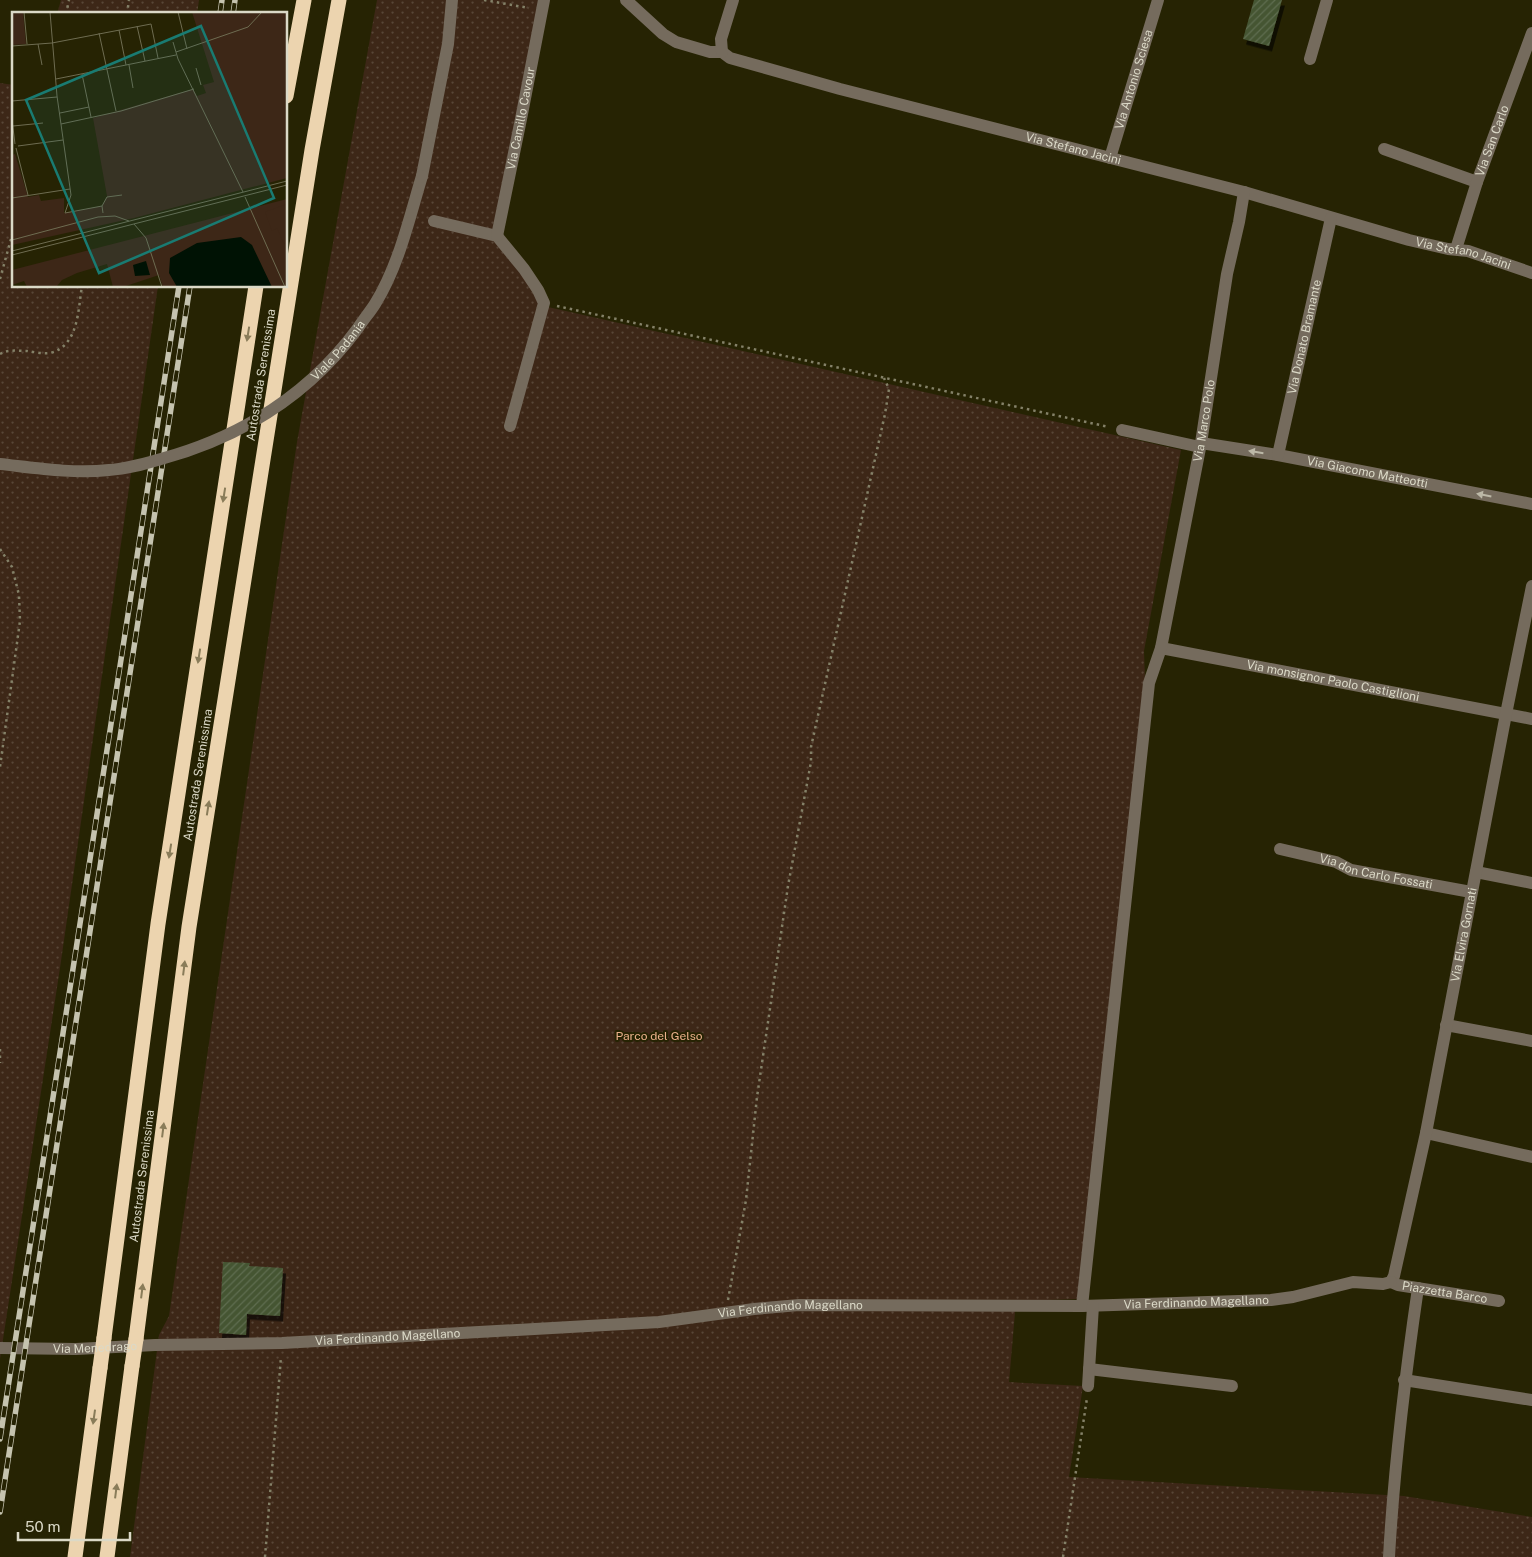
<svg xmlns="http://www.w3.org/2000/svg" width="1532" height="1557" viewBox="0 0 1532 1557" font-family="'Public Sans',sans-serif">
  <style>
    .green { fill: url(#green-dots) }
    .building { fill: url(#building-hatch); filter: url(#shadow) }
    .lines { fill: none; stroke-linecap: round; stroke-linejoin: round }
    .path { stroke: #848168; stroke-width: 2.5; stroke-dasharray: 2.5 4; stroke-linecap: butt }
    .minor { stroke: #756b5d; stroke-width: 12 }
    .highway { stroke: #ecd4af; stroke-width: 15 }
    .rail-casing { stroke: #c5c3af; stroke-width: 5.5 }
    .rail { stroke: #262303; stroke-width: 4; stroke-dasharray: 11; stroke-linecap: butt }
    .minor-bridge { stroke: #756b5d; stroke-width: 12 }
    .highway-bridge { stroke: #ecd4af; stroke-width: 15 }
    .oneway { fill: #897c59 }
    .oneway2 { fill: #bcb8a7 }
    .labels { text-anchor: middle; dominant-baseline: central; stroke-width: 4; stroke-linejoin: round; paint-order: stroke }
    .street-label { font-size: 12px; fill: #dbd9c7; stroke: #262303 }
    .park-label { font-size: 12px; fill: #eab08a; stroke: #262303 }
    .inset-road { fill: none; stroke: #6e6c51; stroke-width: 1 }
    .view { fill: #197b72; fill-opacity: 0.15; stroke: #197b72; stroke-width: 2.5 }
    .inset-edge { fill: none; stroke: #dbd9c7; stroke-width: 2.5 }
  </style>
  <defs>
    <pattern id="green-dots" width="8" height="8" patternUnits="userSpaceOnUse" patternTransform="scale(1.25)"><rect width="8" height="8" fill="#3d2717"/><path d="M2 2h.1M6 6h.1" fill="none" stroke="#584637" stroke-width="1.8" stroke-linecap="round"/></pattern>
    <pattern id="building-hatch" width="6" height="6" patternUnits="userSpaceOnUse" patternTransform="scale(1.25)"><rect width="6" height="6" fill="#455533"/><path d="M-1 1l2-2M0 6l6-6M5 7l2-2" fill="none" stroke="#5f6d4f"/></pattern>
    <filter id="shadow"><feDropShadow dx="3" dy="5.5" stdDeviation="0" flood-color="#0009"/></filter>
  </defs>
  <rect width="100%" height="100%" fill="#262303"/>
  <g class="green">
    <polygon points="61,0 199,0 197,14 57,14"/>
    <polygon points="377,0 539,0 493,239 548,307 1181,450 1144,651 1145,680 1078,1299 1016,1301 1009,1382 1083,1386 1069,1477 1404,1496 1532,1517 1532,1557 130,1557 159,1335 169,1316 297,442"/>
    <polygon points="0,83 14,85 14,286 158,286 60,968 0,1359"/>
  </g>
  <g class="building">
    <polygon points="1254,0 1282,0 1269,46 1243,39"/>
    <polygon points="223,1262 250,1263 249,1266 283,1268 280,1316 247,1314 246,1335 219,1333"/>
  </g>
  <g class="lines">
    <g class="path">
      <polyline points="484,0 529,8"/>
      <polyline points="66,14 69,0"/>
      <polyline points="127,14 129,0"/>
      <polyline points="0,279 14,228"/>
      <polyline points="557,306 1109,427"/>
      <path d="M0,354c8,-5 18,-3 27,-3 7,1 16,3 23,2 29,-7 28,-44 32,-67"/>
      <polyline points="0,549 12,567 19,595 20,621 0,767"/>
      <polyline points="0,1049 0,1063"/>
      <polyline points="728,1300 746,1200 757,1097 788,886 811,762 811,747 885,414 889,389 884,378"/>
      <polyline points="265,1557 281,1357"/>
      <polyline points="1063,1557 1087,1398"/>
    </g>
    <g class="minor">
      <path id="s1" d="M626,0l37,34 13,8 34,10h12l8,6 110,31 404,103 165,48 39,9 20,2 64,22"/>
      <polyline points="722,52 721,39 733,0"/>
      <polyline points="1310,59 1327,0"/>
      <polyline points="1384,149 1477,182"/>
      <path id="s2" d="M1110,158l48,-158"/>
      <polyline points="422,176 448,44 452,0"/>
      <polyline points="434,221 497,236 524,269 538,290 544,303 510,426"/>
      <path id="s3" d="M497,236l24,-117 23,-119"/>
      <path id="s4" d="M1456,249l21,-67 55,-149"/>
      <polyline points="1122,430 1200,447"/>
      <path id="s5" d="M1201,443l77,12 254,49"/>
      <path id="s6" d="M1278,455l53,-237"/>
      <path id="s7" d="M1161,648l371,71"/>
      <path id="s8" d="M1280,849l56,13 15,8 120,22"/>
      <polyline points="1476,872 1532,883"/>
      <polyline points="1446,1025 1532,1041"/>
      <polyline points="1426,1133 1532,1157"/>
      <path id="s9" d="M1391,1282l3,-6 32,-143 80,-419 26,-128"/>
      <path id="s10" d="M1391,1282l7,3 101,16"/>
      <path id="s11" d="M1082,1306l67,-623 12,-35 40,-205 26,-169 12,-52 5,-30"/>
      <path id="s12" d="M0,1348l76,1 79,-4 127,-2 377,-21 95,-13 45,-4 283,1 189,-6 22,-3 60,-15 30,2 8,-2"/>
      <polyline points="1089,1369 1232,1386"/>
      <polyline points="1404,1380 1532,1400"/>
      <polyline points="1088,1386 1093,1306"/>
      <path d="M1389,1557c5,-90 16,-180 29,-269"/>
    </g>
    <g class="highway">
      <polyline points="286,96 304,0"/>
      <polyline points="104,1338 158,924 256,286"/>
      <polyline points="136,1339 189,927 312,150 339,0"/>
      <polyline points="75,1557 100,1368"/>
      <polyline points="107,1557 132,1366"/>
    </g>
    <g class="rail-casing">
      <g id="rail">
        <polyline points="220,14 222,0"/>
        <polyline points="233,14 235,0"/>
        <polyline points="0,1439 179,286"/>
        <polyline points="0,1512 190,286"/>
      </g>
    </g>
    <use href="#rail" class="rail"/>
    <path class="minor-bridge" id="s13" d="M0,464c36,4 73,10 109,6 18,-1 35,-6 52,-11 80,-22 147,-63 197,-131 5,-8 12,-16 17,-24 24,-39 34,-85 47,-128"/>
    <g class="highway-bridge">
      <polyline points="132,1366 136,1339"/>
      <polyline points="100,1368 104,1338"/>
    </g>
  </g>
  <defs><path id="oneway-solid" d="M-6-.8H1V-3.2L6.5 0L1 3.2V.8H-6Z" transform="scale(1.25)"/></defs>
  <g class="oneway">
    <use href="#oneway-solid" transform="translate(248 334) rotate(99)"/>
    <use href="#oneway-solid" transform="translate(224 495) rotate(99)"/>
    <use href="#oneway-solid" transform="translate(199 656) rotate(99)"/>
    <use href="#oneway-solid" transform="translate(208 808) rotate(-81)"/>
    <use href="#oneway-solid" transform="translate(170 851) rotate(99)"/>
    <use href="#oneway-solid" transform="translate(184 968) rotate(-83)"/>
    <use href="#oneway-solid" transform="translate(163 1130) rotate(-83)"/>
    <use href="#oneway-solid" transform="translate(142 1291) rotate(-83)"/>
    <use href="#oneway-solid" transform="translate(94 1417) rotate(98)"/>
    <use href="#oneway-solid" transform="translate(116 1491) rotate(-83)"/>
  </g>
  <g class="oneway2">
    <use href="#oneway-solid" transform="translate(1256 452) rotate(-171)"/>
    <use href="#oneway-solid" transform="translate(1484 495) rotate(-169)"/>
  </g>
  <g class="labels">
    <g class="street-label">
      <text stroke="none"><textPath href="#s2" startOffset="82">Via Antonio Sciesa</textPath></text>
      <text stroke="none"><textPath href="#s3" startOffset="120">Via Camillo Cavour</textPath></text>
      <text stroke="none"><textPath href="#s4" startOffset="114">Via San Carlo</textPath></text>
      <text stroke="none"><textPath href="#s1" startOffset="478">Via Stefano Jacini</textPath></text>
      <text stroke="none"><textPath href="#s1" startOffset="882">Via Stefano Jacini</textPath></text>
      <text stroke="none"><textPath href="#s6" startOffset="121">Via Donato Bramante</textPath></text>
      <text stroke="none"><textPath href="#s13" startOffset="374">Viale Padania</textPath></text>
      <text transform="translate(261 375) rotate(-81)">Autostrada Serenissima</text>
      <text stroke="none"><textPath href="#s11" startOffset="895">Via Marco Polo</textPath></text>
      <text stroke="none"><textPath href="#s5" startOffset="169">Via Giacomo Matteotti</textPath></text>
      <text stroke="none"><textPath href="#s7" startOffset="175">Via monsignor Paolo Castiglioni</textPath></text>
      <text transform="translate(198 775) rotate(-81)">Autostrada Serenissima</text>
      <text stroke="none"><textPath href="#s8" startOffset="99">Via don Carlo Fossati</textPath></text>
      <text stroke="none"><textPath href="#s9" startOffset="355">Via Elvira Gornati</textPath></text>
      <text transform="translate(142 1176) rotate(-83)">Autostrada Serenissima</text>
      <text stroke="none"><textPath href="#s10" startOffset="55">Piazzetta Barco</textPath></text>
      <text stroke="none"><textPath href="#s12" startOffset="1198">Via Ferdinando Magellano</textPath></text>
      <text stroke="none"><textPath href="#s12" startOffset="792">Via Ferdinando Magellano</textPath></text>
      <text stroke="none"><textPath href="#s12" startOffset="388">Via Ferdinando Magellano</textPath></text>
      <text stroke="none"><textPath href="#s12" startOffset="95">Via Menedrago</textPath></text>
    </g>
    <g class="park-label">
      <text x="659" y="1036">Parco del Gelso</text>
    </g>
  </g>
  <g transform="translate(12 12)">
    <rect width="275" height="275" fill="#262303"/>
    <path d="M0,0h11l3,32 -14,1zM180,0h95v166l-153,40 -122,27v-90l3,-1 13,43 11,-2 2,6 23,-3v15l38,-7 5,-10 -14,-78 100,-29 4,7 9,-3 -3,-8 11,-3zM275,187v88h-124l-4,-12 -36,12h-10l-6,-23 -30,9 -15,7 -5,6 -30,1 -3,-6 -12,4v-15z" fill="#3d2717"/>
    <path d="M275,192v39l-3,1 -7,-16 -5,3 -7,-19z" fill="#3d2717"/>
    <path d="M229,225l11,8 20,42h-95l-8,-14 1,-15 27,-15zM134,249l4,14 -15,1 -2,-11z" fill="#001204"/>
    <path class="inset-road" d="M12,0l3,32M38,0l7,84 14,99 -6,18 37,-7M166,0l9,37M125,14l8,35M107,18l7,35M87,21l17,78M161,30l5,17 65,133M26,32l4,21M0,34l40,-3 99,-19 7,34M164,40l72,-25 14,-15M117,53l4,23M184,56l5,17M70,62l9,43M44,67l120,-24M0,89l45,-4M48,101l29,-6M0,108l3,24M49,112l60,-13 73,-22M1,114l30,-3M6,134l45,-6M4,136l12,47M233,185l40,90M0,186l58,-9M91,201l-1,-7 5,-9 15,-2M122,212l12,14 16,49M0,228l86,-23 17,-1 14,5M0,239l275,-70M0,243l275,-70"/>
    <path class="view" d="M189,14l73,172 -175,75 -73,-173z"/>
    <rect width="275" height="275" class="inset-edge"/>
  </g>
  <path d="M18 1532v8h112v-8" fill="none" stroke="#dbd9c7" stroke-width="2.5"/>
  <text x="25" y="1532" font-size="15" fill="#dbd9c7" stroke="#262303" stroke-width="4" paint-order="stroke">50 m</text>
</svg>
